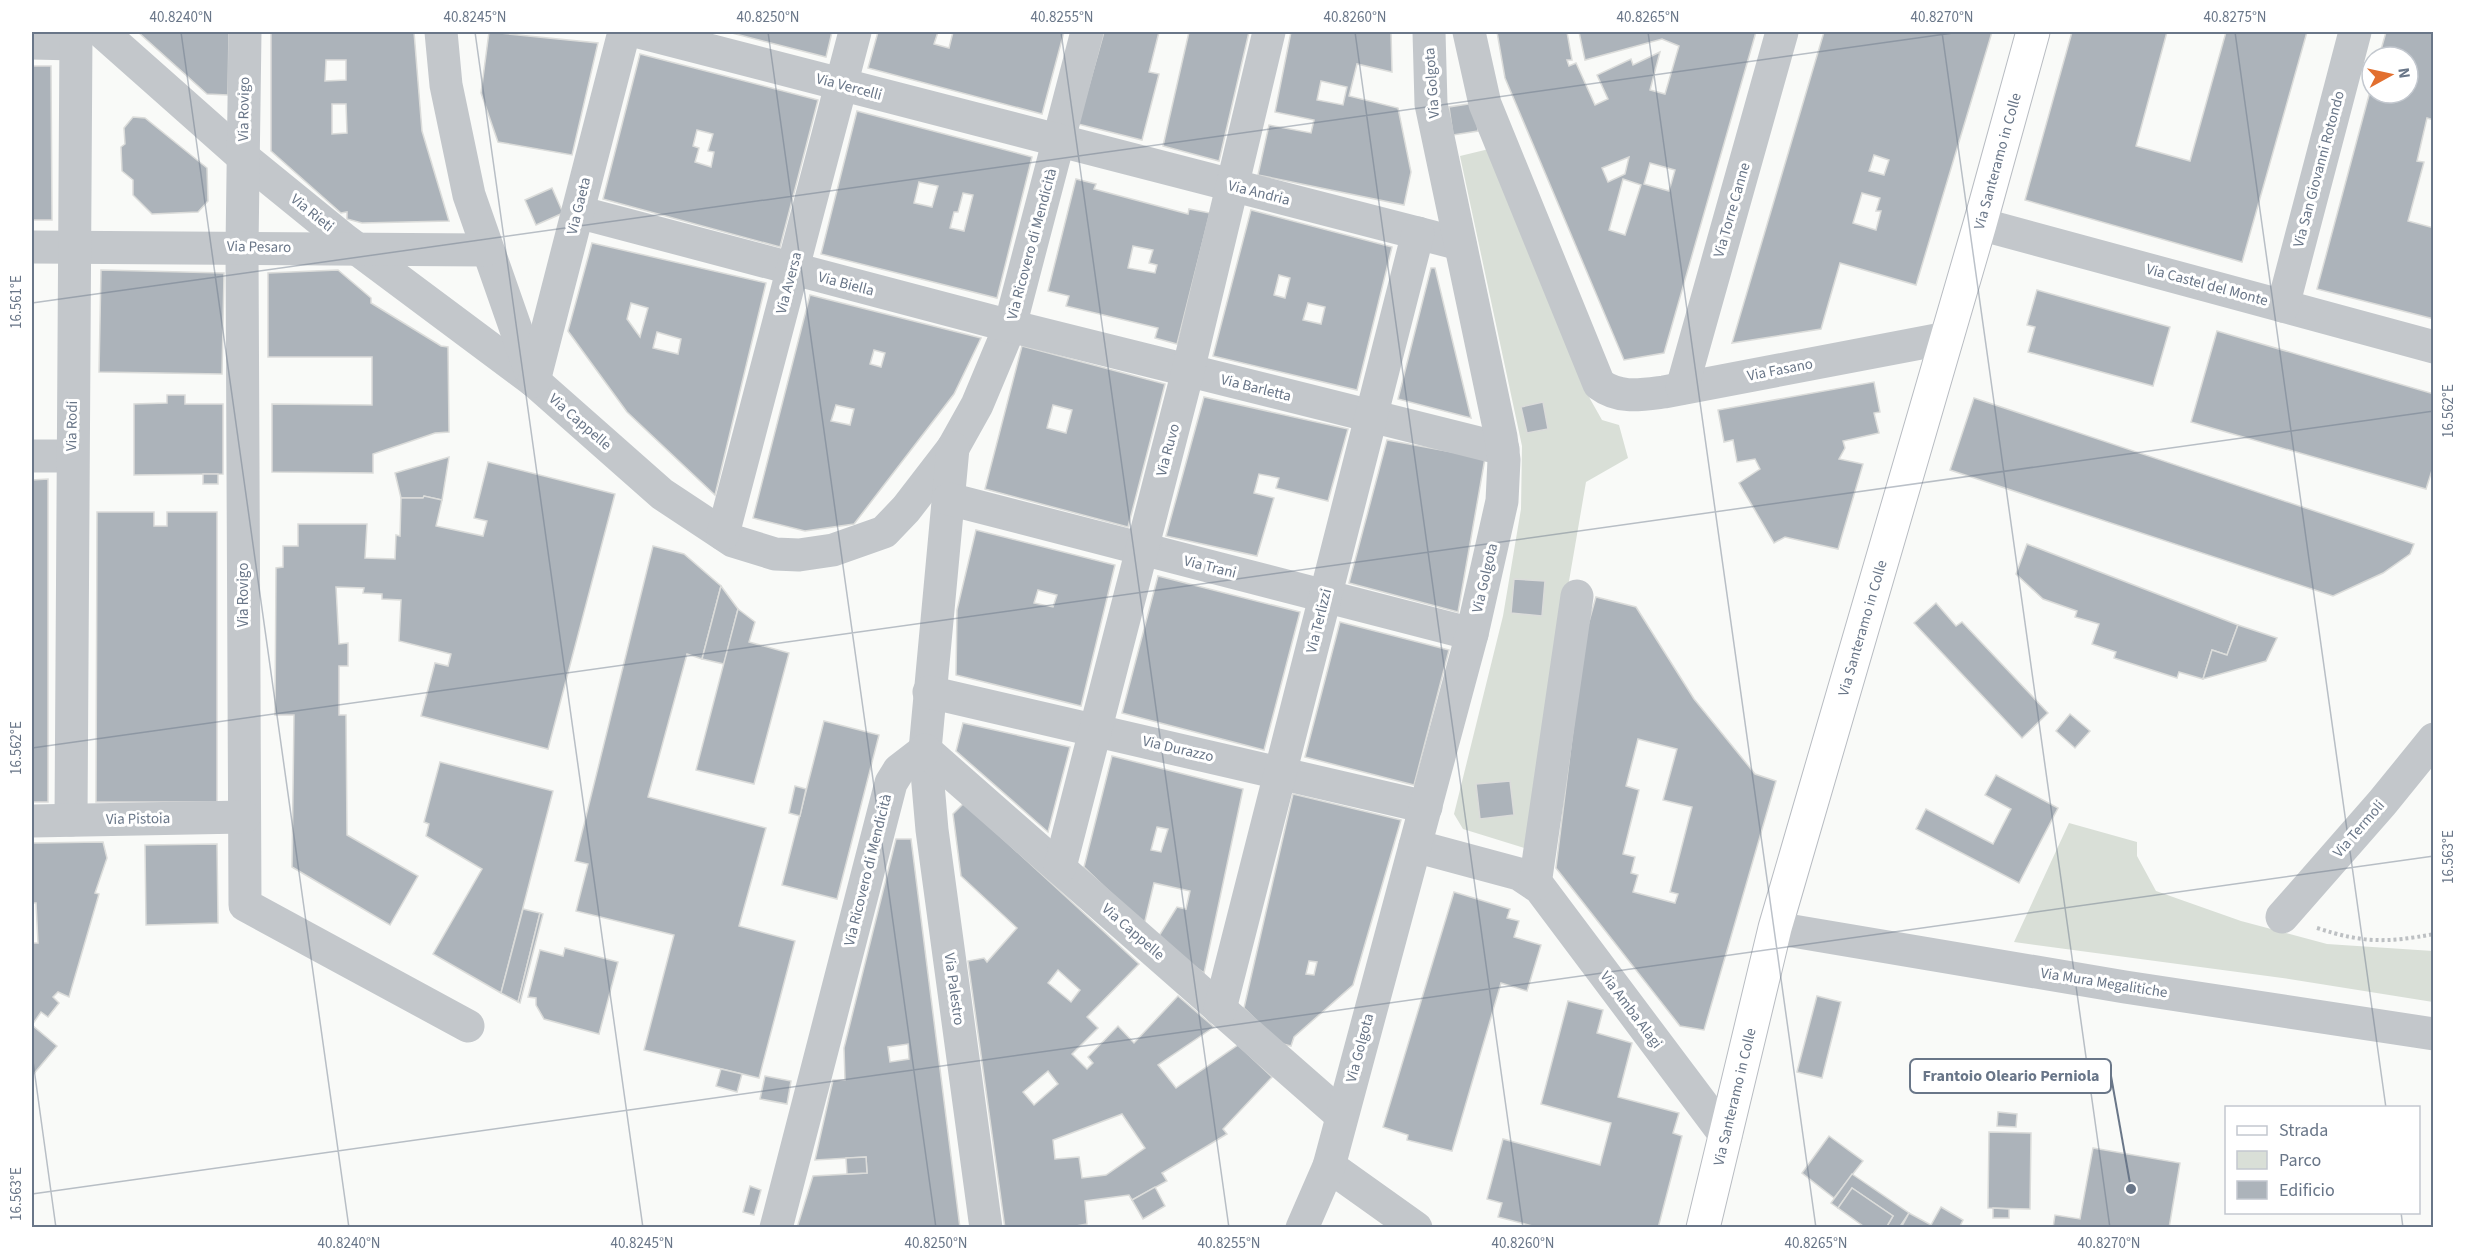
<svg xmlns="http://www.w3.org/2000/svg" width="2465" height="1259" viewBox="0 0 2465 1259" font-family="'Source Sans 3',sans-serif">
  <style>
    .green { fill: #d9dfd7 }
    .building { fill: #acb3ba; stroke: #dbdcda; stroke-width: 1.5; fill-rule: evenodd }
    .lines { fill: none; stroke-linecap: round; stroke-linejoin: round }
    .secondary-casing { stroke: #b8bcc2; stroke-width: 35 }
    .path { stroke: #bdc0c3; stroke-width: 4; stroke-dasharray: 3 3; stroke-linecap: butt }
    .minor { stroke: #c3c7cb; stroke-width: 33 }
    .tertiary { stroke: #c3c7cb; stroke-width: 33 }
    .secondary { stroke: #fff; stroke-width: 33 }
    .ticks { fill: none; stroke: #697688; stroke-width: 1.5; stroke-opacity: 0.45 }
    .labels { text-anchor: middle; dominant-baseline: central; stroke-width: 6; stroke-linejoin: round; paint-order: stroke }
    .street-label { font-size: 15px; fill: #697688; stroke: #fff }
    .leader { fill: none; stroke: #697688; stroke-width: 2 }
    .callout-dot { fill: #697688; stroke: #fff; stroke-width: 2 }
    .callout { fill: #fff; stroke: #697688; stroke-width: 2 }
    .callout-label { font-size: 16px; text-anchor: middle; font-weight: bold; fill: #697688 }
    .neatline { fill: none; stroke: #697688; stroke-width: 2 }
    .ticks-label { font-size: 15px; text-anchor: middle; fill: #697688 }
  </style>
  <rect width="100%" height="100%" fill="#f9faf8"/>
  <g class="green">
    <polygon points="1489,149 1585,390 1602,420 1619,425 1628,458 1586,482 1568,587 1531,850 1463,829 1454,814 1503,616 1521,509 1522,446 1460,156"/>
    <polygon points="2069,823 2137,842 2137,856 2156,891 2241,921 2327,944 2433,951 2433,1002 2289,979 2014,942"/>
  </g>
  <g class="building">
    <polygon points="138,32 229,32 228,95 207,94"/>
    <path d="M271,32h143l8,99 27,90 -87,2 -15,-4v-7l-6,1 -70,-62zM326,60h20v20l-21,1zM332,104h14l1,29 -15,1z"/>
    <polygon points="489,32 598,43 572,155 498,142 481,93"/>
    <polygon points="728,32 832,32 826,57"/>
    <polygon points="878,32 938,32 934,44 949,48 953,32 1064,32 1042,114 868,68"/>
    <polygon points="1104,32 1159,32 1149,72 1159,74 1142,140 1078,124"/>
    <polygon points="1189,32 1249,32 1219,161 1163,146"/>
    <path d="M1291,32h100l1,40 -35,-8 -8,32 49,12 13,64 -7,33 -146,-30 11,-50 42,8 3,-13 -39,-8zM1321,81l26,6 -4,18 -26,-5z"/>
    <path d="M1497,32h70l5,28h-5l2,6 7,-3 19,42 13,-6 -11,-24 34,-16 2,6 27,-13 -10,38 15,4 14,-48 -17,-7 -77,21 -6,-28h177l-92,321 -40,7 -119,-282zM1629,157l-4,17 -17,8 -6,-14zM1650,163l25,7 -6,21 -25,-7zM1623,179l18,6 -16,50 -16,-5z"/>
    <path d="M1824,32h168l-76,253 -76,-22 -19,66 -89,14zM1874,155l15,5 -5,15 -15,-4zM1862,193l18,5 -4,13h5l-5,19 -23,-7z"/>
    <polygon points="2072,32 2167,32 2136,146 2190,161 2226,32 2307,32 2242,262 2025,200"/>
    <polygon points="2386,32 2434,33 2434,120 2427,118 2417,161 2424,162 2408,221 2434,228 2434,319 2317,289 2372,84 2372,93 2408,93 2408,57 2379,57"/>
    <path d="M640,54l178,46 -38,147 -177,-48zM697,130l16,4 -5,17 6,1 -3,15 -16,-5 4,-14 -6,-2z"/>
    <polygon points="32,66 51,66 52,220 32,220"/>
    <polygon points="1475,103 1478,131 1453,135 1449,107"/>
    <path d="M857,111l175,46 -35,141 -176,-44zM919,182l19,4 -6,21 -18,-4zM963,193l10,2 -9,36 -14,-3 4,-16h4z"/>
    <polygon points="133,117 145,118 207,168 208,201 198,212 152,214 133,195 133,180 122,171 121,147 125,144 124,128"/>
    <path d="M1076,179l20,5 -2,5 94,25 1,-5 21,4 -33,131 -22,-6 3,-10 -92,-22 3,-10 -21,-5zM1133,246l20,4 -4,13 8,2 -2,8 -27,-5z"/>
    <polygon points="552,188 563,213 536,225 525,200"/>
    <path d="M1251,210l141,37 -35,143 -144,-34zM1279,275l11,3 -5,20 -11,-3zM1308,303l17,4 -4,17 -18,-4z"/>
    <path d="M592,243l174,40 -51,212 -88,-83 -59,-81zM631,303l17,5 -8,29 -13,-18zM657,332l24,7 -3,15 -25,-6z"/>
    <polygon points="1431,268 1435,268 1471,418 1398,399"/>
    <polygon points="101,270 224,273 222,374 99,372"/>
    <polygon points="338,270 371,298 371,303 441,346 448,347 449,432 435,433 373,454 373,473 272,472 272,404 372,405 372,357 268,357 268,273"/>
    <polygon points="2037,290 2170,327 2153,386 2028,352 2035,327 2027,325"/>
    <path d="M810,295l171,43 -27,56 -100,130 -49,7 -52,-13zM874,350l11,3 -4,14 -11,-3zM836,405l18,4 -4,16 -19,-4z"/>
    <polygon points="2217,331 2434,394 2434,464 2426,489 2191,422"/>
    <path d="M1022,346l143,38 -37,143 -143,-38zM1053,405l19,5 -6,23 -19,-5z"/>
    <polygon points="1874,382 1880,412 1874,413 1879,433 1843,441 1845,448 1839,459 1863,464 1838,549 1785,537 1774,543 1739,483 1760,469 1755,459 1737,462 1733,440 1724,442 1718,410"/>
    <polygon points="167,395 185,395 185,404 223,404 223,474 134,475 134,404 167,403"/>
    <polygon points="1204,397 1348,429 1328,501 1276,488 1279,478 1259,474 1254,493 1274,498 1257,556 1166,536"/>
    <polygon points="1974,398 2414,544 2410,554 2383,573 2333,596 1950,470"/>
    <polygon points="1543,402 1548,429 1527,433 1521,407"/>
    <polygon points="1387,440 1485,458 1458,612 1349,583"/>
    <polygon points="449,457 442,500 424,496 423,498 401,498 395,473"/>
    <polygon points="488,462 615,494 548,749 421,716 435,663 448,666 451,654 399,641 401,600 382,599 382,594 363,593 364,588 336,587 339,644 348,643 348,666 339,666 339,715 346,715 347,835 418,876 390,925 292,867 294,715 275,715 276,568 283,567 283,546 298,546 298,524 367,524 365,558 395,559 396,535 400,536 401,498 423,498 424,496 442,500 436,526 483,536 487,521 474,518"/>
    <rect x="203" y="474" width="15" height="10"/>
    <polygon points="48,479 48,802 32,802 32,480"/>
    <polygon points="97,512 154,512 154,526 167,526 167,512 217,512 217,802 96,802"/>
    <path d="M976,530l139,35 -34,141 -125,-31 1,-65zM1038,590l19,5 -4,12 -19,-4z"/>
    <polygon points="2027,544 2238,625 2227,655 2212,650 2203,679 2179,672 2177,678 2114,658 2116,652 2092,644 2099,624 2075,617 2077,611 2043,599 2016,574"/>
    <polygon points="653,546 684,554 721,586 702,659 687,654 648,797 766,828 739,926 795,941 759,1078 644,1050 674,935 576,911 588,864 575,861"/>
    <polygon points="1158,576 1300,612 1264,750 1122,713"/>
    <polygon points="1514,579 1545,581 1542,616 1511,613"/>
    <polygon points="721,586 738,609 724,664 702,659"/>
    <path d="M1596,597l40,10 58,92 61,75 21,7 -72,249 -24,-4 -124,-158 28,-229zM1638,739l39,10 -14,51 29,7 -22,85 8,2 -3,9 -42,-11 5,-17 -7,-2 4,-16 -12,-3 16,-64 -13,-4z"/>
    <polygon points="1936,603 1956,626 1962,622 2048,713 2022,738 1914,623"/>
    <polygon points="738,609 755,622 749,642 789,653 754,784 696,770"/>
    <polygon points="1340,622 1449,650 1414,785 1305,757"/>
    <polygon points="2238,625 2277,638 2266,661 2203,679 2212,650 2227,655"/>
    <polygon points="2070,714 2090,731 2075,748 2056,731"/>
    <polygon points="824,721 879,735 837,899 782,885"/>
    <polygon points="963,723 1070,747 1048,832 956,751"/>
    <path d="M1112,756l131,33 -39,184 -47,-34 20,-32 9,2 4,-18 -36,-8 -10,42 -60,-58zM1157,827l11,2 -7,23 -10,-2z"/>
    <polygon points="440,762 553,791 501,993 433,954 482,869 426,836 429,824 424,822"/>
    <polygon points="1996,775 2058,808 2019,883 1916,829 1926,809 1993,844 2011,809 1985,795"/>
    <polygon points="1510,781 1514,815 1480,819 1476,784"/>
    <polygon points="795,786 806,789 800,816 789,813"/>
    <path d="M1293,794l108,26 -48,165 -59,52 -3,9 -12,-3 -35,-35zM1309,961l8,1 -3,13 -8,-1z"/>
    <path d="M964,803l175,161 -52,53 11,11 -26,26 15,15 6,-6 -5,-6 30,-31 16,17 44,-47 36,31 -56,38 18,23 62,-43 34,32 -49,52 4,5 -65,39 5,8 -35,19 -3,-5 -44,6 2,23 -22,4h-60l-37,-267 16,-3 3,4 30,-34 -56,-52 -8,-62zM1058,970l22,20 -9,12 -23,-19zM1048,1071l10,13 -24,21 -11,-13zM1122,1114l23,34 -39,27 -24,3 -3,-21 -24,2 -2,-19z"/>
    <path d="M896,839h15l49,389h-163l16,-52 54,-3 -1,-16 -51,3 18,-80h12l-1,-32zM908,1044l1,15 -19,3 -2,-15z"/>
    <polygon points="103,842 107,858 95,893 99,894 69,997 58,992 53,997 59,1003 48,1017 41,1012 32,1025 57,1046 32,1076 32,943 38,943 36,903 32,903 32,843"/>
    <polygon points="217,844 218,923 146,925 145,845"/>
    <polygon points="1454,892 1510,909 1507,918 1519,921 1514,937 1541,945 1527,991 1501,983 1452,1151 1407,1140 1408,1135 1383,1127"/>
    <polygon points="523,909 540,913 518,1002 501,993"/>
    <polygon points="540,913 543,914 520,1003 518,1002"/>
    <polygon points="565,948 618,962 599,1034 544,1019 536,1005 536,998 528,997 540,950 563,956"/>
    <polygon points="1817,996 1841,1002 1822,1078 1797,1072"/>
    <polygon points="1568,1001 1603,1010 1597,1033 1632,1043 1618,1097 1679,1113 1673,1133 1682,1136 1658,1228 1540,1228 1498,1217 1502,1203 1487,1199 1503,1139 1600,1165 1611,1123 1541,1104"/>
    <polygon points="721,1069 742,1074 737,1092 716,1086"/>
    <polygon points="765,1076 791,1081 787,1104 760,1099"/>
    <polygon points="1998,1112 2017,1114 2016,1127 1997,1126"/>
    <polygon points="1989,1132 2031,1133 2030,1209 1988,1208"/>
    <polygon points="1829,1136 1863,1161 1834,1198 1802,1173"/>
    <polygon points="2093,1148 2180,1163 2169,1228 2053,1228 2055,1215 2080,1219"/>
    <polygon points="866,1157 867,1173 847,1174 846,1158"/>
    <polygon points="1852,1174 1909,1213 1899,1228 1886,1228 1893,1216 1852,1188 1838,1208 1831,1203"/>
    <polygon points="750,1186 761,1190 754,1215 743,1212"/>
    <polygon points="1155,1187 1165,1206 1143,1219 1132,1200"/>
    <polygon points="1852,1188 1893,1216 1886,1228 1866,1228 1838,1208"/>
    <polygon points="1941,1207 1963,1220 1959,1228 1901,1228 1909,1213 1931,1225"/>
    <polygon points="1993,1208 2009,1209 2009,1218 1993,1218"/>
  </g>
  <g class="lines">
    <g class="secondary-casing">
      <g id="secondary">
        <path id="s1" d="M1703,1228l72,-300 205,-704 53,-192"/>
      </g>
    </g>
    <path class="path" d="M2317,928c46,15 69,15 117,6"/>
    <g class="minor">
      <polyline points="102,32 243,157 345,240 534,381 662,494 733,541 775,554 799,555 833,550 884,532 906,509 953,448 977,405 1010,326 1087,32"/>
      <polyline points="245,32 242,247 245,905 468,1026"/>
      <polyline points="441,32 446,85 469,195 534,381"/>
      <polyline points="639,32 1460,244"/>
      <path d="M1469,32l16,72 114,280c20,15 41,11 65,8l283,-54"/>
      <polyline points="32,43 75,44"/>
      <polyline points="578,212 1010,326 1503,449"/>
      <polyline points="1980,224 2434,347"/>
      <polyline points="32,247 486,250"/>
      <polyline points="2283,306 2355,32"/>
      <polyline points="534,381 624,32"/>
      <polyline points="1682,388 1782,32"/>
      <polyline points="953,448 925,750 932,830 986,1228"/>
      <polyline points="32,456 72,456"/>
      <polyline points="949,499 1472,634"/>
      <polyline points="723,534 855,32"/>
      <polyline points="929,692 1426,807"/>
      <polyline points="925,750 1341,1115"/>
      <polyline points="71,820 76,32"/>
      <polyline points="32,821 244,817"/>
      <polyline points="1415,846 1519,874 1540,888 1726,1136"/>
      <polyline points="1060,867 1188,371 1269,32"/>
      <polyline points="1535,884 1577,596"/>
      <polyline points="2282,917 2382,803 2434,739"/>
      <polyline points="1220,1009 1418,233"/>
      <polyline points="1329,1166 1416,1228"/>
      <polyline points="776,1228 891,783 899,770 925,750"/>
      <polyline points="1302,1228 1329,1166 1472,634 1502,501 1504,460 1501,437 1431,104 1429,32"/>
    </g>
    <polyline class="tertiary" points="1775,928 2125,987 2434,1034"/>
    <use href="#secondary" class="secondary"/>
  </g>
  <path class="ticks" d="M181,32l168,1196M475,32l168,1196M768,32l168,1196M1061,32l168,1196M1355,32l168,1196M1648,32l168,1196M1942,32l168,1196M2235,32l151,1076M32,303l1928,-271M32,748l2402,-337M32,1054l24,174M32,1194l2402,-338M2401,1212l2,16"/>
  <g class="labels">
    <g class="street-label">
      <text transform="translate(1432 83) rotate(-94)">Via Golgota</text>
      <text transform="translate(849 87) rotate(15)">Via Vercelli</text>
      <text transform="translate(244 109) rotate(-89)">Via Rovigo</text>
      <text stroke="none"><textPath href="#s1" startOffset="1107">Via Santeramo in Colle</textPath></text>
      <text transform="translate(2319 169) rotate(-75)">Via San Giovanni Rotondo</text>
      <text transform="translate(1259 193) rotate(14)">Via Andria</text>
      <text transform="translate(579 206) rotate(-76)">Via Gaeta</text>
      <text transform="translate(1732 210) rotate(-74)">Via Torre Canne</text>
      <text transform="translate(312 213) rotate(39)">Via Rieti</text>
      <text transform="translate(1032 244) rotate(-75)">Via Ricovero di Mendicità</text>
      <text transform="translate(259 247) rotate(1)">Via Pesaro</text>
      <text transform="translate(789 283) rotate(-75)">Via Aversa</text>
      <text transform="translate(846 284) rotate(15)">Via Biella</text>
      <text transform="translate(2207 285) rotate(15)">Via Castel del Monte</text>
      <text transform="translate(1780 370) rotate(-11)">Via Fasano</text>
      <text transform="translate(1256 388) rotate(14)">Via Barletta</text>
      <text transform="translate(580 422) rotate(41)">Via Cappelle</text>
      <text transform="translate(72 426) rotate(-89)">Via Rodi</text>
      <text transform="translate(1168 450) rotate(-75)">Via Ruvo</text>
      <text transform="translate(1210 567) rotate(14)">Via Trani</text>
      <text transform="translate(1485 578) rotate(-77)">Via Golgota</text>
      <text transform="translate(243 595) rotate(-90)">Via Rovigo</text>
      <text transform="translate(1319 621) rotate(-76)">Via Terlizzi</text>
      <text stroke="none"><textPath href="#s1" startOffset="621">Via Santeramo in Colle</textPath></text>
      <text transform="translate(1178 749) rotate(13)">Via Durazzo</text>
      <text transform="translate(138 819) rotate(-1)">Via Pistoia</text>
      <text transform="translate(2359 829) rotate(-49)">Via Termoli</text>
      <text transform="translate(868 870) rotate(-76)">Via Ricovero di Mendicità</text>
      <text transform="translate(1133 932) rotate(41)">Via Cappelle</text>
      <text transform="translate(2104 983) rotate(9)">Via Mura Megalitiche</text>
      <text transform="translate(954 989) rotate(82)">Via Palestro</text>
      <text transform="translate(1631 1010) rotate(53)">Via Amba Alagi</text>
      <text transform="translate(1360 1048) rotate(-75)">Via Golgota</text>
      <text stroke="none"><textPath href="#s1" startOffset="135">Via Santeramo in Colle</textPath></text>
    </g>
  </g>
  <path class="leader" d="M2131 1189L2111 1076"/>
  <circle class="callout-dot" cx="2131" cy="1189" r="6"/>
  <rect class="callout" x="1910" y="1059" width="201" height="34" rx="6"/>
  <g class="callout-label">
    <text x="2011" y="1081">Frantoio Oleario Perniola</text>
  </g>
  <rect width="2465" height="1259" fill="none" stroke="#ffffff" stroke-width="66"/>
  <rect x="2225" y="1106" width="195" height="108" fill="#ffffff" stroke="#c3c8cf" stroke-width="1.5"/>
  <rect x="2237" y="1126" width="30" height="9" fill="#ffffff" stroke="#c3c8cf" stroke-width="1.5"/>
  <text x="2279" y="1136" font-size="18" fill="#697688">Strada</text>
  <rect x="2237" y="1151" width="30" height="18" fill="#d9dfd7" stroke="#c3c8cf" stroke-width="1.5"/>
  <text x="2279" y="1166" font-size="18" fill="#697688">Parco</text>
  <rect x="2237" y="1181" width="30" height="18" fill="#acb3ba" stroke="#c3c8cf" stroke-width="1.5"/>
  <text x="2279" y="1196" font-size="18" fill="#697688">Edificio</text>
  <g transform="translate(2390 75) rotate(82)"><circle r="28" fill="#ffffff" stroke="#c3c8cf" stroke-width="1.5"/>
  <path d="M0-4.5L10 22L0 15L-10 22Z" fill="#e26f2f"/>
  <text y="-9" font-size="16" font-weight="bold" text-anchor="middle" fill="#697688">N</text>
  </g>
  <rect x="33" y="33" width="2399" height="1193" class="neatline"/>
  <g class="ticks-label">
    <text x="181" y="22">40.8240°N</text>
    <text x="475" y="22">40.8245°N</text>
    <text x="768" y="22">40.8250°N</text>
    <text x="1062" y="22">40.8255°N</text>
    <text x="1355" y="22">40.8260°N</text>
    <text x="1648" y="22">40.8265°N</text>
    <text x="1942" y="22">40.8270°N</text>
    <text x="2235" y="22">40.8275°N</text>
    <text transform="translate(16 302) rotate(-90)" y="5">16.561°E</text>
    <text transform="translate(2448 411) rotate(-90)" y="5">16.562°E</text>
    <text transform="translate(16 748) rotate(-90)" y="5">16.562°E</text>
    <text transform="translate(2448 857) rotate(-90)" y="5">16.563°E</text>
    <text transform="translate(16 1194) rotate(-90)" y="5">16.563°E</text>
    <text x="349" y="1248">40.8240°N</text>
    <text x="642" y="1248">40.8245°N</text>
    <text x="936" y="1248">40.8250°N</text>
    <text x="1229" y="1248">40.8255°N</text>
    <text x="1523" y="1248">40.8260°N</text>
    <text x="1816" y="1248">40.8265°N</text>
    <text x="2109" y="1248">40.8270°N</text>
  </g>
</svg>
